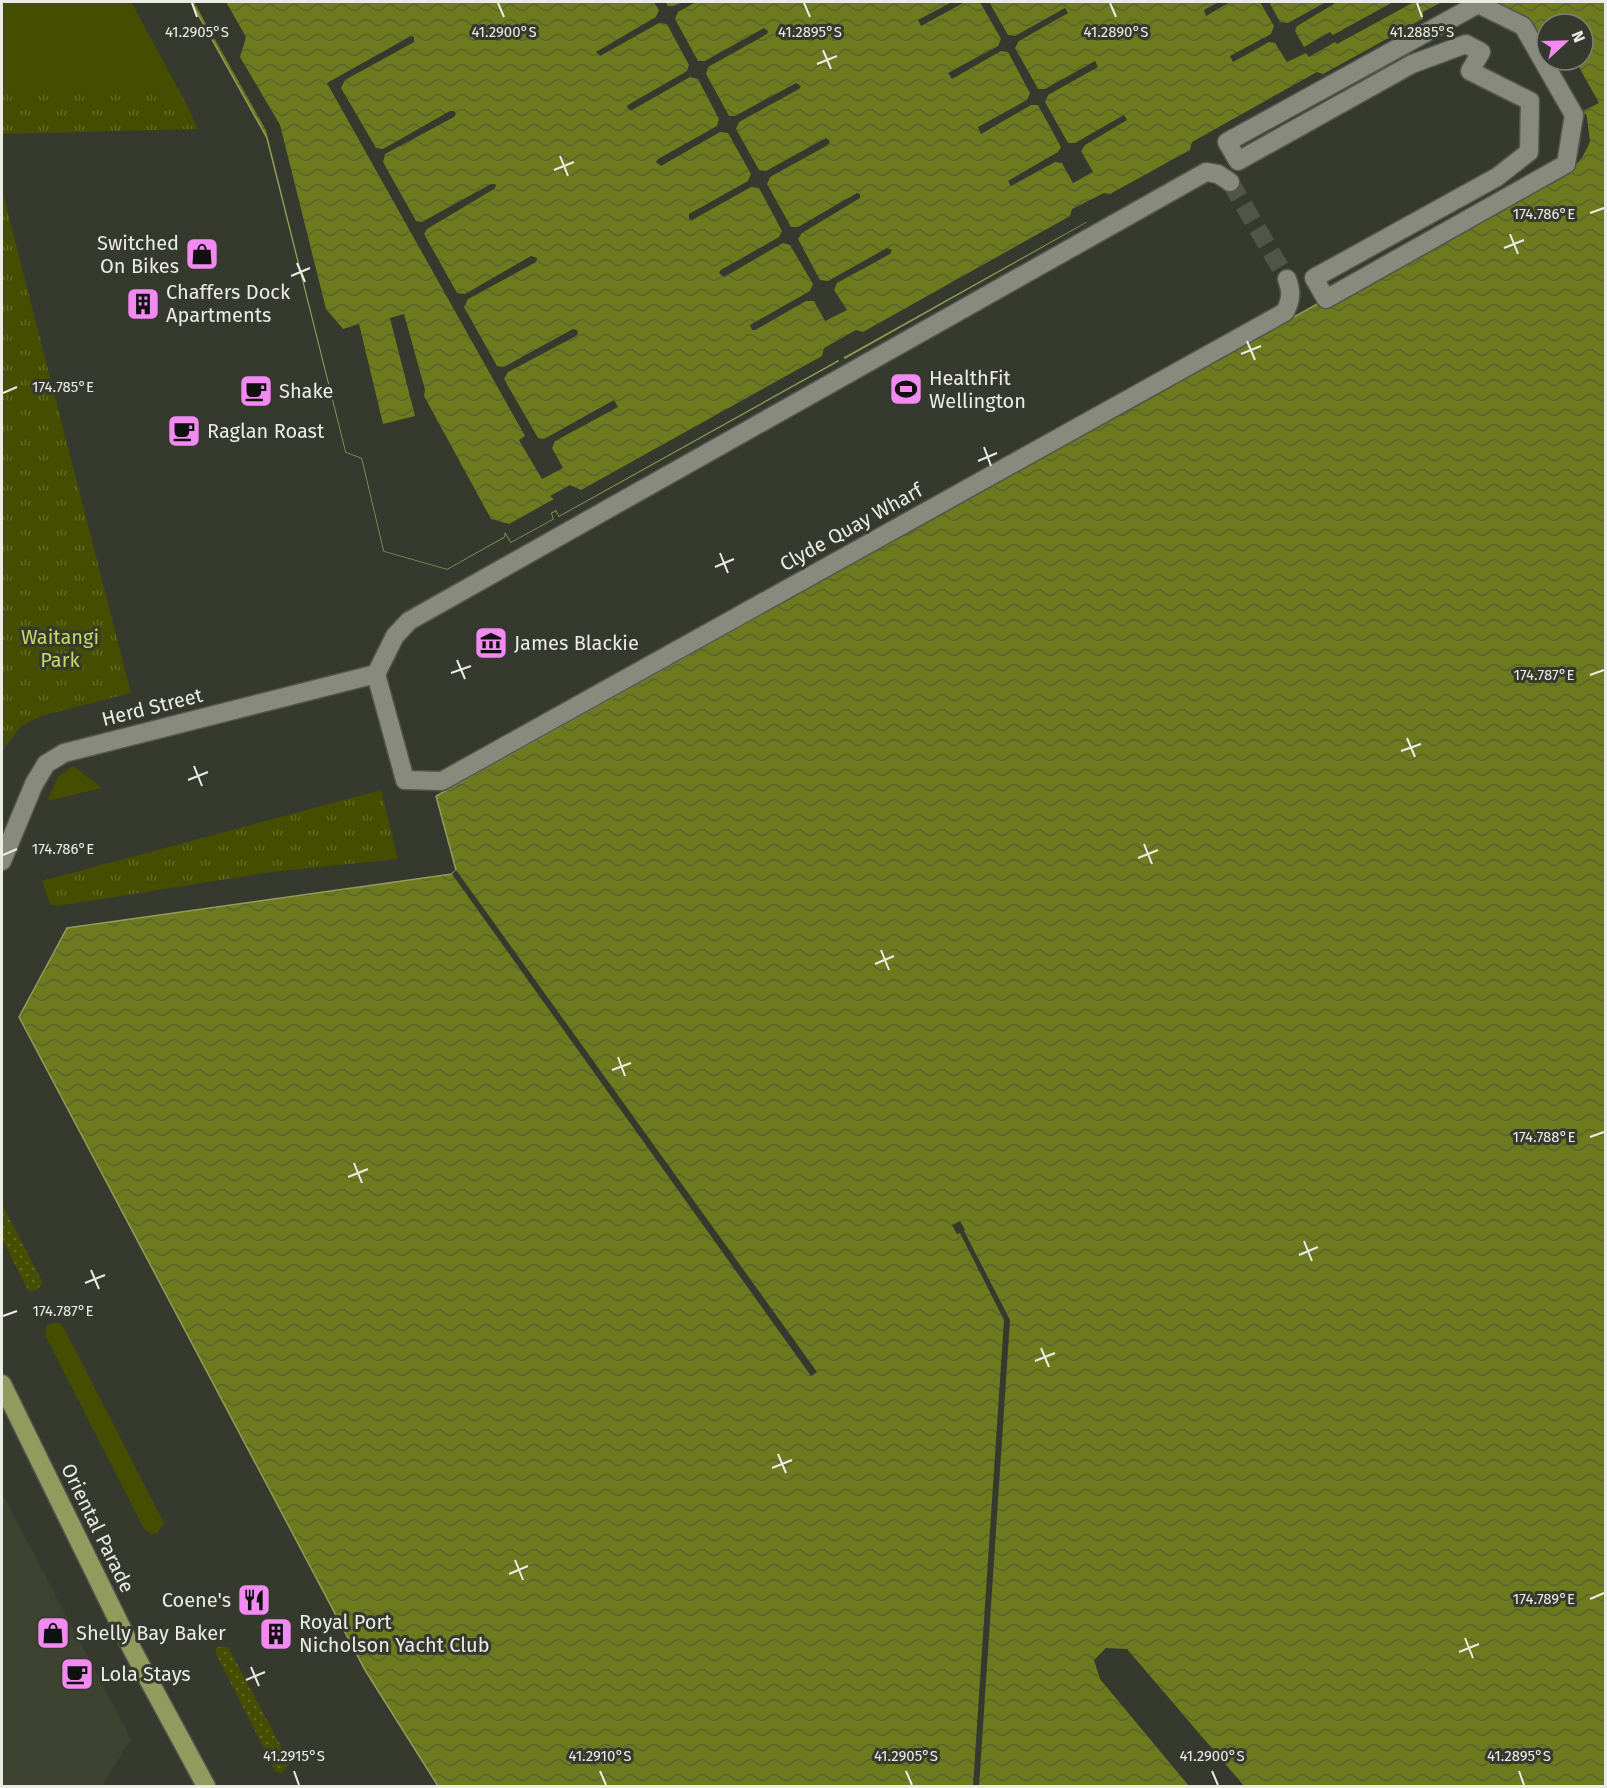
<svg xmlns="http://www.w3.org/2000/svg" width="1607" height="1788" viewBox="0 0 1607 1788" font-family="'Fira Sans',sans-serif">
  <style>
    .built { fill: #3e4231 }
    .grass { fill: url(#grass-dots) }
    .park { fill: url(#park-tufts) }
    .garden { fill: #454e00 }
    .water { fill: url(#water-waves); stroke: #939c5a; stroke-width: 1.5; fill-rule: evenodd }
    .pier { fill: #36392e }
    .lines { fill: none; stroke-linecap: round; stroke-linejoin: round }
    .minor-tunnel { stroke: #515449; stroke-width: 18; stroke-dasharray: 18 9; stroke-linecap: butt }
    .minor-casing { stroke: #53554c; stroke-width: 21 }
    .major-casing { stroke: #53554c; stroke-width: 21 }
    .minor { stroke: #878a7d; stroke-width: 18 }
    .major { stroke: #919b5e; stroke-width: 18 }
    .ticks { fill: none; stroke: #ebece5; stroke-width: 2 }
    .labels { text-anchor: middle; dominant-baseline: central; stroke-width: 6; stroke-linejoin: round; paint-order: stroke }
    .poi-label { font-size: 20px; fill: #ebece5; stroke: #36392e; text-anchor: start }
    .street-label { font-size: 20px; fill: #ebece5; stroke: #36392e }
    .park-label { font-size: 20px; fill: #c4d863; stroke: #36392e }
    .ticks-label { font-size: 15px; text-anchor: middle; fill: #ebece5; stroke: #36392e; stroke-width: 6; stroke-linejoin: round; paint-order: stroke }
  </style>
  <defs>
    <pattern id="grass-dots" width="8" height="8" patternUnits="userSpaceOnUse" patternTransform="scale(1.5)"><rect width="8" height="8" fill="#454e00"/><path d="M2 2h.1M6 6h.1" fill="none" stroke="#606825" stroke-width="1.8" stroke-linecap="round"/></pattern>
    <pattern id="park-tufts" width="24" height="20" patternUnits="userSpaceOnUse" patternTransform="scale(1.5)"><rect width="24" height="20" fill="#454e00"/><path d="M3 7l-1-3M5 7V3M7 7l1-3M15 17l-1-3M17 17v-4M19 17l1-3" fill="none" stroke="#606825"/></pattern>
    <pattern id="water-waves" width="16" height="10" patternUnits="userSpaceOnUse" patternTransform="scale(1.5)"><rect width="16" height="10" fill="#6d7a1e"/><path d="M0 5q4-4 8 0t8 0" fill="none" stroke="#5b6330"/></pattern>
  </defs>
  <rect width="100%" height="100%" fill="#36392e"/>
  <polygon class="built" points="2,1493 131,1739 102,1786 2,1786"/>
  <g class="grass">
    <polygon points="2,1204 43,1283 37,1290 29,1292 2,1239"/>
    <polygon points="222,1646 228,1647 290,1763 282,1773 276,1772 216,1654 216,1648"/>
  </g>
  <g class="park">
    <polygon points="2,2 131,2 190,111 197,129 2,134"/>
    <polygon points="2,190 131,693 41,716 21,726 4,749 2,757"/>
    <polygon points="381,790 398,859 271,872 58,906 50,904 42,881"/>
  </g>
  <g class="garden">
    <polygon points="2,2 131,2 181,94 2,91"/>
    <polygon points="73,766 102,788 47,801 58,777"/>
    <polygon points="52,1323 60,1323 64,1328 164,1523 157,1533 152,1534 144,1529 45,1335 47,1325"/>
  </g>
  <path class="water" d="M191,2h1414v1784h-1167l-73,-116 -346,-653 48,-89 385,-54 4,-4 -20,-74 1130,-631 8,-50 -51,-89 -46,-22 -394,212 3,6 -241,136 -4,-7 -7,4 4,6 -279,155 -3,-6 -5,3 2,6 -42,23 -6,-10 -1,5 -57,32 -63,-18 -22,-93 -16,-6 -79,-314zM1547,24h36v36h-36z"/>
  <g class="pier">
    <polygon points="194,2 226,2 246,37 240,57 280,125 326,309 343,329 359,324 383,424 415,416 390,318 404,314 425,390 424,396 491,519 509,524 554,499 550,496 570,485 581,490 822,356 824,348 856,330 863,332 1070,216 1072,209 1104,193 1110,194 1190,150 1192,142 1317,72 1323,74 1423,19 1423,12 1442,2 1476,2 1478,4 1091,219 1089,215 1086,217 1088,221 842,358 840,355 838,356 840,359 559,516 556,510 551,513 553,519 511,542 505,532 504,537 447,569 384,551 362,458 346,452 266,130"/>
    <polygon points="654,2 665,2 668,6 674,6 683,2 696,2 678,12 675,19 698,61 705,61 764,28 768,31 767,34 708,67 706,74 729,116 735,116 796,83 801,86 799,89 739,122 736,129 759,170 766,171 826,138 830,141 828,145 770,177 767,184 791,227 798,227 857,193 860,194 860,198 802,233 798,239 820,280 828,281 887,248 892,250 890,254 837,283 834,290 847,310 825,321 814,301 806,301 755,330 752,330 750,325 810,291 813,284 790,245 783,243 724,277 719,273 721,270 779,237 782,231 759,188 751,187 692,220 689,219 689,214 748,181 751,174 728,133 720,132 661,166 656,162 658,159 717,126 719,119 698,79 690,77 632,110 630,110 627,107 628,105 687,71 689,65 667,24 659,23 600,56 596,52 656,17 659,10"/>
    <polygon points="952,2 965,2 921,26 918,20"/>
    <polygon points="980,2 989,2 1008,35 1015,36 1065,8 1068,13 1019,41 1015,48 1038,89 1045,89 1095,61 1098,67 1048,95 1045,102 1068,143 1075,143 1124,115 1127,120 1085,145 1081,151 1093,172 1073,183 1062,163 1055,162 1011,186 1008,181 1058,152 1061,147 1038,105 1031,105 981,134 978,127 1027,100 1030,93 1008,52 1001,51 952,79 948,73 998,46 1001,39"/>
    <polygon points="1218,2 1230,2 1206,16 1204,10"/>
    <polygon points="1260,2 1269,2 1280,22 1288,23 1326,2 1333,2 1334,4 1297,26 1295,31 1304,47 1330,32 1333,35 1393,2 1414,2 1337,44 1335,42 1309,57 1306,53 1287,62 1275,43 1269,42 1233,62 1230,56 1271,34 1274,26"/>
    <polygon points="411,36 414,37 414,42 345,80 341,88 376,148 383,149 450,111 454,111 456,114 454,117 385,154 383,162 416,221 422,222 491,184 495,184 496,186 494,189 427,229 424,234 457,293 465,294 531,256 537,258 536,262 468,299 464,307 497,366 504,367 573,329 577,330 578,333 576,336 508,372 504,379 538,438 544,439 614,400 618,407 555,441 552,448 563,468 542,479 519,440 525,436 327,83"/>
    <polygon points="1549,60 1575,60 1599,103 1579,113"/>
    <polygon points="1583,114 1586,114 1587,118 1590,142 1583,156 1577,164 1573,163"/>
    <polygon points="456,870 817,1372 811,1376 452,874"/>
    <polygon points="960,1221 965,1230 964,1231 1010,1320 979,1786 973,1786 1004,1320 960,1233 957,1234 952,1225"/>
    <polygon points="1106,1648 1127,1649 1244,1786 1189,1786 1100,1679 1094,1660"/>
  </g>
  <g class="lines">
    <polyline class="minor-tunnel" points="1230,182 1287,279"/>
    <g class="minor-casing">
      <g id="minor">
        <polygon points="1478,4 1523,26 1574,115 1566,164 1326,299 1314,278 1497,177 1529,152 1530,101 1470,71 1481,52 1466,44 1412,64 1238,161 1227,142"/>
        <path d="M376,674l29,106 37,1 843,-469c6,-12 7,-20 2,-33"/>
        <polyline points="376,674 395,636 409,621 1206,172 1218,174 1230,182"/>
        <polyline points="2,861 34,784 46,764 64,753 376,674"/>
      </g>
    </g>
    <g class="major-casing">
      <polyline id="major" points="2,1384 133,1651 206,1786"/>
    </g>
    <use href="#minor" class="minor"/>
    <use href="#major" class="major"/>
  </g>
  <path class="ticks" d="M192,3l5,14M498,3l6,14M804,3l6,14M1110,3l6,14M1417,3l5,14M823,50l8,19M817,64l20,-8M560,156l8,20M554,170l20,-8M1590,213l14,-5M1510,234l8,20M1504,248l20,-8M297,263l8,19M291,276l19,-8M1247,341l8,19M1241,354l20,-8M3,393l14,-6M984,447l7,19M978,461l19,-8M720,553l8,20M715,567l19,-8M457,660l8,19M451,673l20,-7M1590,675l14,-5M1407,738l8,19M1401,751l20,-7M194,766l8,20M188,780l20,-8M1144,844l8,20M3,855l14,-6M1138,858l20,-8M881,950l8,20M875,964l19,-8M618,1057l7,19M612,1070l19,-7M1590,1137l14,-5M354,1163l8,20M348,1177l20,-8M1304,1241l8,20M1299,1255l19,-8M91,1270l8,19M85,1283l20,-8M3,1316l14,-5M1041,1348l8,19M1035,1361l20,-8M778,1454l8,19M772,1468l20,-8M515,1560l8,20M509,1574l19,-8M1590,1599l14,-6M1465,1638l8,20M1459,1652l20,-8M251,1667l8,19M246,1680l19,-8M294,1771l5,14M600,1771l6,14M906,1771l6,14M1212,1771l6,14M1519,1771l5,14"/>
  <defs>
    <g id="shop-square" transform="scale(1.725)"><rect x="-9" y="-9" width="18" height="18" rx="4" fill="#f38af2" stroke="#36392e"/><path d="M-5-2.5h2.3a2.7 3.5 0 0 1 5.4 0H5L5.5 6h-11ZM-1.5-2.5h3a1.5 2.3 0 0 0-3 0Z" fill="#111"/></g>
    <g id="building-square" transform="scale(1.725)"><rect x="-9" y="-9" width="18" height="18" rx="4" fill="#f38af2" stroke="#36392e"/><path d="M-4-6H4V6H1V3H-1V6H-4ZM-2.5-4.3h1.7v1.8h-1.7ZM.8-4.3h1.7v1.8H.8ZM-2.5-1h1.7V.8h-1.7ZM.8-1h1.7V.8H.8Z" fill="#111"/></g>
    <g id="stadium-square" transform="scale(1.725)"><rect x="-9" y="-9" width="18" height="18" rx="4" fill="#f38af2" stroke="#36392e"/><path d="M0-5a6.5 5 0 1 0 0 10a6.5 5 0 1 0 0-10ZM-3.5-1.8h7v3.6h-7Z" fill="#111"/></g>
    <g id="cafe-square" transform="scale(1.725)"><rect x="-9" y="-9" width="18" height="18" rx="4" fill="#f38af2" stroke="#36392e"/><path d="M-5.5-4.5H6V0H3Q3 3.5 0 3.5H-2.5Q-5.5 3.5-5.5 0ZM3-3.2v2h1.7v-2ZM-6 4.5H4V6H-6Z" fill="#111"/></g>
    <g id="museum-square" transform="scale(1.725)"><rect x="-9" y="-9" width="18" height="18" rx="4" fill="#f38af2" stroke="#36392e"/><path d="M0-6L6-3V-2H-6V-3ZM-5-1h2V3h-2ZM-1-1h2V3h-2ZM3-1h2V3H3ZM-6 4H6V6H-6Z" fill="#111"/></g>
    <g id="restaurant-square" transform="scale(1.725)"><rect x="-9" y="-9" width="18" height="18" rx="4" fill="#f38af2" stroke="#36392e"/><path d="M-5-6h1v4h1v-4h1v4h1v-4h1v5L-1.5 .5V6h-2V.5L-5-1ZM5-6V6H3V1.5H1.5Q1.5-4 5-6Z" fill="#111"/></g>
  </defs>
  <g fill-rule="evenodd">
    <use href="#shop-square" x="202" y="254"/>
    <use href="#building-square" x="143" y="304"/>
    <use href="#stadium-square" x="906" y="389"/>
    <use href="#cafe-square" x="256" y="391"/>
    <use href="#cafe-square" x="184" y="431"/>
    <use href="#museum-square" x="491" y="643"/>
    <use href="#restaurant-square" x="254" y="1600"/>
    <use href="#shop-square" x="53" y="1633"/>
    <use href="#building-square" x="276" y="1634"/>
    <use href="#cafe-square" x="77" y="1674"/>
  </g>
  <g class="labels">
    <g class="poi-label">
      <text x="179" y="243" text-anchor="end">Switched<tspan x="179" dy="23">On Bikes</tspan></text>
      <text x="166" y="292">Chaffers Dock<tspan x="166" dy="23">Apartments</tspan></text>
      <text x="929" y="378">HealthFit<tspan x="929" dy="23">Wellington</tspan></text>
      <text x="279" y="391">Shake</text>
      <text x="207" y="431">Raglan Roast</text>
      <text x="514" y="643">James Blackie</text>
      <text x="231" y="1600" text-anchor="end">Coene's</text>
      <text x="299" y="1622">Royal Port<tspan x="299" dy="23">Nicholson Yacht Club</tspan></text>
      <text x="76" y="1633">Shelly Bay Baker</text>
      <text x="100" y="1674">Lola Stays</text>
    </g>
    <g class="street-label">
      <text transform="translate(851 527) rotate(-29)">Clyde Quay Wharf</text>
      <text transform="translate(152 707) rotate(-14)">Herd Street</text>
      <text transform="translate(98 1528) rotate(64)">Oriental Parade</text>
    </g>
    <g class="park-label">
      <text x="60" y="637">Waitangi<tspan x="60" dy="23">Park</tspan></text>
    </g>
  </g>
  <g class="ticks-label">
    <text x="1422" y="37">41.2885°S</text>
    <text x="197" y="37">41.2905°S</text>
    <text x="504" y="37">41.2900°S</text>
    <text x="810" y="37">41.2895°S</text>
    <text x="1116" y="37">41.2890°S</text>
    <text x="1544" y="219">174.786°E</text>
    <text x="63" y="392">174.785°E</text>
    <text x="1544" y="680">174.787°E</text>
    <text x="63" y="854">174.786°E</text>
    <text x="1544" y="1142">174.788°E</text>
    <text x="63" y="1316">174.787°E</text>
    <text x="1544" y="1604">174.789°E</text>
    <text x="294" y="1761">41.2915°S</text>
    <text x="600" y="1761">41.2910°S</text>
    <text x="906" y="1761">41.2905°S</text>
    <text x="1212" y="1761">41.2900°S</text>
    <text x="1519" y="1761">41.2895°S</text>
  </g>
  <rect width="1607" height="1788" fill="none" stroke="#ebece5" stroke-width="6"/>
  <g transform="translate(1565 42) rotate(68)"><circle r="28" fill="#36392e" stroke="#7e8177" stroke-width="1.5"/>
  <path d="M0-4.5L10 22L0 15L-10 22Z" fill="#f38af2"/>
  <text y="-9" font-size="16" font-weight="bold" text-anchor="middle" fill="#ebece5">N</text>
  </g>
</svg>
